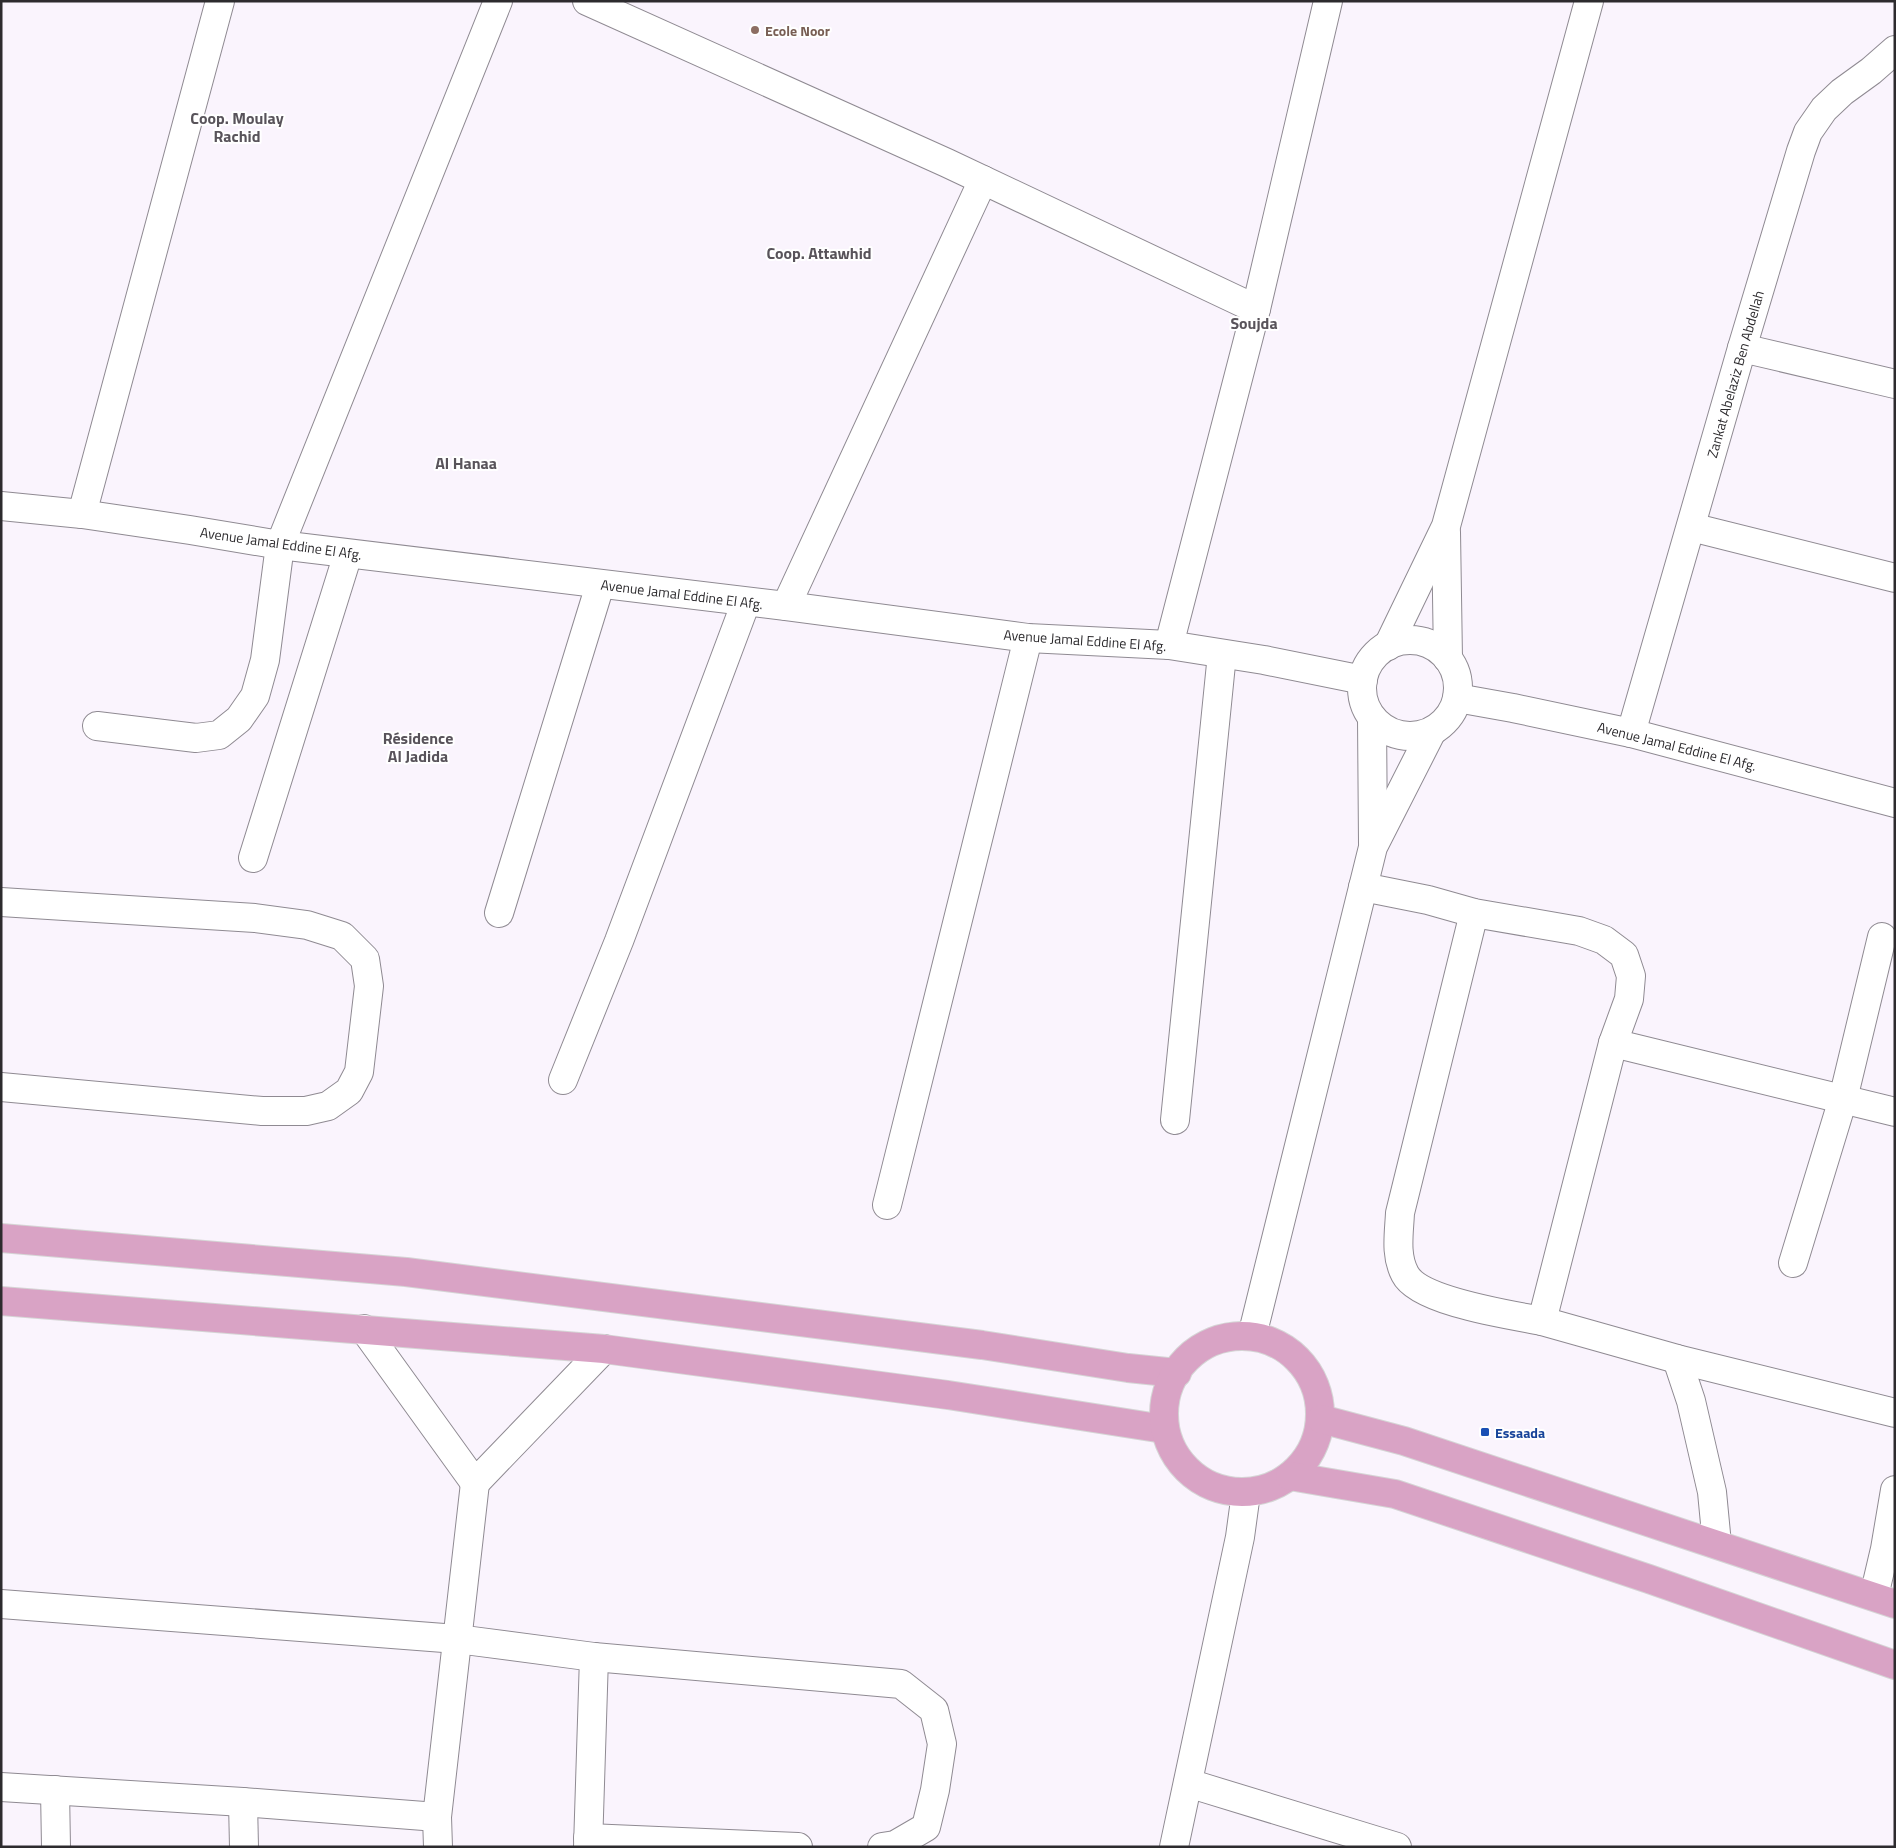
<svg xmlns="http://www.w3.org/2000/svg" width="1896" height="1848" viewBox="0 0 1896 1848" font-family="'Titillium Web',sans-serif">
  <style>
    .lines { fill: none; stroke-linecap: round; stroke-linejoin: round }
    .minor-casing { stroke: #8f8a92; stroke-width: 30 }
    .major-casing { stroke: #d5d5d5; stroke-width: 30 }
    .minor { stroke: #fff; stroke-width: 28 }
    .major { stroke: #d9a3c5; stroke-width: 28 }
    .education-dot { fill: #8d6e63; stroke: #fff; stroke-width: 2 }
    .transit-dot { fill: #1a4fb4; stroke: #fff; stroke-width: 2 }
    .labels { text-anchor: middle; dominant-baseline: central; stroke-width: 4; stroke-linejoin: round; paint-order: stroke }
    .education-label { font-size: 14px; font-weight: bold; fill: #785e54; stroke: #fff; text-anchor: start }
    .street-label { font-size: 14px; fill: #2d2b2e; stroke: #fff }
    .transit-label { font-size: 14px; font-weight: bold; fill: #164399; stroke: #fff; text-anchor: start }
    .quarter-label { font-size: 16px; font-weight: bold; fill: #58535a; stroke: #fff }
  </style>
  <rect width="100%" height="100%" fill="#faf4fd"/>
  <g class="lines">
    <g class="minor-casing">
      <g id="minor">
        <polyline points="587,1 947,163 1256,309"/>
        <polyline points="1742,348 1895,384"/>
        <polyline points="1,506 82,514 190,530 280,545 786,606 1028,638 1169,645 1264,660 1363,680"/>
        <polyline points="82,514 220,1"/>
        <polyline points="1691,527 1895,578"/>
        <polyline points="1446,532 1448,659"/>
        <polyline points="786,606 983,180"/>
        <circle cx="1410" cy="688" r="48"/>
        <polyline points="1169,645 1256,309 1328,1"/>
        <polyline points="1388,646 1446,526 1589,1"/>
        <polyline points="1457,698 1513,708 1631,733 1895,803"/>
        <polyline points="1372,718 1373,843"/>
        <polyline points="97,726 196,738 219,735 239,719 255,696 265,660 280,545 498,1"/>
        <polyline points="1631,733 1742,348 1801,151 1808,132 1824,109 1842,92 1871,71 1895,50"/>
        <polyline points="253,858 348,554"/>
        <polyline points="1363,887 1428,900 1474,913 1579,931 1604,940 1624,955 1631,976 1629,999 1613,1043 1542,1321 1677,1359 1895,1413"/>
        <polyline points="1,902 255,918 307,925 342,936 365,959 369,986 359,1072 349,1091 328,1106 306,1111 262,1111 1,1087"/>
        <polyline points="499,913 600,585"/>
        <path d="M1474,913l-74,300c-1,21 -5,42 5,61 14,28 107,41 137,47"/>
        <polyline points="1613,1043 1895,1112"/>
        <polyline points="563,1080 619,941 746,602"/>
        <polyline points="1175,1120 1222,654"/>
        <polyline points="887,1205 1028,638"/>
        <polyline points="1793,1263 1843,1099 1882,937"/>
        <polyline points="364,1329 475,1483 604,1349"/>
        <polyline points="1252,1336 1373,847 1432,731"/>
        <polyline points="1677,1359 1691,1401 1712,1492 1717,1544"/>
        <polyline points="1874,1596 1885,1549 1895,1490"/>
        <polyline points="1,1604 457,1639 594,1657 901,1684 934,1710 942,1744 935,1790 926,1827 895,1845 882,1847"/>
        <polyline points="1188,1783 1397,1847"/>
        <polyline points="1,1787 243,1802 437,1817"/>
        <polyline points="55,1790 56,1847"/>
        <polyline points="243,1802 244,1847"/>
        <polyline points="588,1838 798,1847"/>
        <polyline points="438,1847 437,1817 475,1483"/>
        <polyline points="588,1847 594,1657"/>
        <polyline points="1174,1847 1240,1537 1246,1493"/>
      </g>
    </g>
    <g class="major-casing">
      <g id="major">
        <polyline points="1,1238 406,1272 982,1345 1128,1368 1177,1373"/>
        <polyline points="1,1301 604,1349 948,1395 1164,1429"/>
        <circle cx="1242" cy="1414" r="78"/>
        <polyline points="1321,1419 1404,1441 1895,1604"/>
        <polyline points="1290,1476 1395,1494 1649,1579 1895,1665"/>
      </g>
    </g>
    <use href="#minor" class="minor"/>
    <use href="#major" class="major"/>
  </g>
  <circle class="education-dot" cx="755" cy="30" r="5"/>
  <rect class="transit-dot" x="1480" y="1427" width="10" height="10" rx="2.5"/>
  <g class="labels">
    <g class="education-label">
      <text x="765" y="30">Ecole Noor</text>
    </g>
    <g class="street-label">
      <text transform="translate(1735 374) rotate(-74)">Zankat Abelaziz Ben Abdellah</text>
      <text transform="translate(281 543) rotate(8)">Avenue Jamal Eddine El Afg.</text>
      <text transform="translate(682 594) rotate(7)">Avenue Jamal Eddine El Afg.</text>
      <text transform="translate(1085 640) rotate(4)">Avenue Jamal Eddine El Afg.</text>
      <text transform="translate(1677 746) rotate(14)">Avenue Jamal Eddine El Afg.</text>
    </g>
    <g class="transit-label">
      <text x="1495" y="1432">Essaada</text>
    </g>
    <g class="quarter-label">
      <text x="237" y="118">Coop. Moulay<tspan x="237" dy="18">Rachid</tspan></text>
      <text x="819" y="253">Coop. Attawhid</text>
      <text x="1254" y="323">Soujda</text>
      <text x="466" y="463">Al Hanaa</text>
      <text x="418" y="738">Résidence<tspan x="418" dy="18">Al Jadida</tspan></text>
    </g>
  </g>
  <rect width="1896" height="1848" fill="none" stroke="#2d2b2e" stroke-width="5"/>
</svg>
